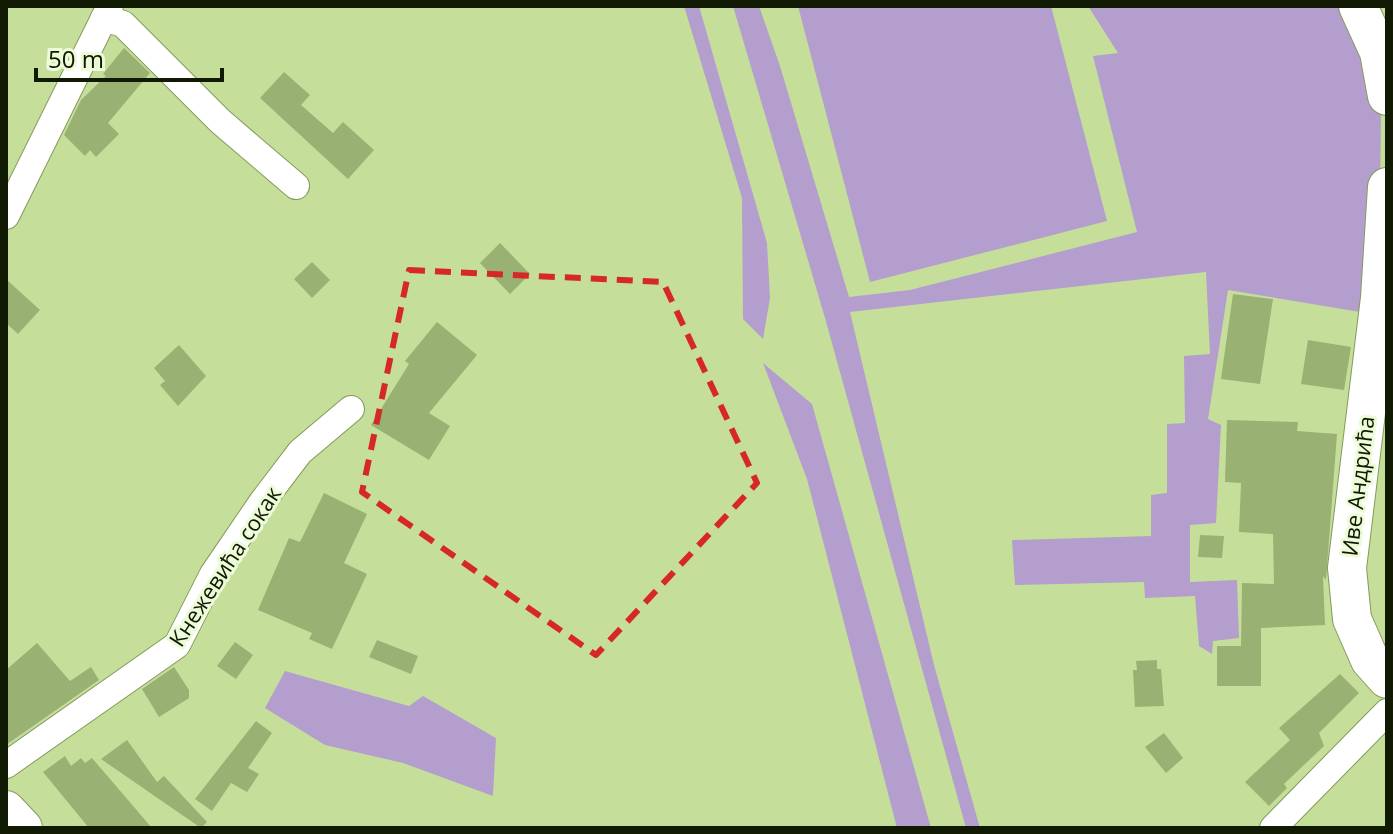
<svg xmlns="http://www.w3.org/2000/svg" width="1393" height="834" viewBox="0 0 1393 834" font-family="'Open Sans',sans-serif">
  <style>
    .green { fill: #b49ecd }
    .building { fill: #99b172 }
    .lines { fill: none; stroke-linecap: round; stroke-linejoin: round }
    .street-casing { stroke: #839b5a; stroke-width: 28 }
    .secondary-casing { stroke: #839b5a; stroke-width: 40 }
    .street { stroke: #fff; stroke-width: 26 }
    .secondary { stroke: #fff; stroke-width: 38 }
    .marked { fill: none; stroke: #d62828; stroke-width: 6; stroke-dasharray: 16 10; stroke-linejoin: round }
    .labels { text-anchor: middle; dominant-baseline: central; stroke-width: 6; stroke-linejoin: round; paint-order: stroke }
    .street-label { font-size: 22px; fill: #101901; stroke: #edfbd9 }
  </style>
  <rect width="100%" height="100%" fill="#c5df9b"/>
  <g class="green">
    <polygon points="684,6 699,6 767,243 770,298 763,339 743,319 742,198"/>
    <polygon points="733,6 759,6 780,66 849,297 910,290 1137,232 1093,56 1118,53 1088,6 1350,6 1381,109 1380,206 1372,314 1228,290 1208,419 1221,425 1216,523 1190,525 1190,582 1237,580 1239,638 1213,641 1212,654 1199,646 1195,596 1145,598 1144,582 1015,585 1012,540 1151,536 1151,495 1167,493 1167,424 1185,423 1184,356 1210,354 1206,272 850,312 934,665 980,828 966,828 825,318"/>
    <polygon points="798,6 1051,6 1107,221 870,282"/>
    <polygon points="763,363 812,404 931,828 897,828 807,479"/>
    <polygon points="285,671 409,706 423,696 496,738 493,796 403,763 325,745 265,708"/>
  </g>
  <g class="building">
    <polygon points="124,48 150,73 108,123 119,134 96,157 90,150 85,156 64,135 81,100 106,76 103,74"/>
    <polygon points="284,72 310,95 301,105 333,133 343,122 374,150 348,179 260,98"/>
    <polygon points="500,243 530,274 510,294 480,263"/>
    <polygon points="312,262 330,280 312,298 294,279"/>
    <polygon points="6,279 40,310 18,334 6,323"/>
    <polygon points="1233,294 1273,299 1260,384 1221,379"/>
    <polygon points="437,322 477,355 429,413 450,426 429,460 371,425 409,364 405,361"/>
    <polygon points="1308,340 1351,347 1344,390 1301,384"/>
    <polygon points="179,345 206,376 178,406 160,385 165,381 154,368"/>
    <polygon points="1227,420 1298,422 1297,431 1337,434 1326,580 1323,576 1325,625 1261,628 1261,686 1217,686 1217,646 1241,646 1242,583 1274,584 1273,534 1239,532 1241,483 1225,482"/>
    <polygon points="324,493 367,514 344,563 367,574 332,649 309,639 312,633 258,610 289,538 300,542"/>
    <polygon points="1200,535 1224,536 1222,558 1198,557"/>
    <polygon points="377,640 418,656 411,674 369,657"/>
    <polygon points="235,642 253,655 236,679 217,666"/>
    <polygon points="37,643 70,681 91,667 99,680 6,745 6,670"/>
    <polygon points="1157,660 1157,669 1161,669 1164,706 1135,707 1133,670 1137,670 1136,661"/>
    <polygon points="174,667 189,690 189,698 159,717 142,689"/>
    <polygon points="1340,674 1359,693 1319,733 1324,746 1284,784 1287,788 1269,806 1245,782 1290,740 1279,728"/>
    <polygon points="256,721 272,733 248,768 259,774 247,792 231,783 212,811 195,799"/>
    <polygon points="1164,733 1183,758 1166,773 1145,747"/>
    <polygon points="127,740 157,782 164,776 207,822 201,828 101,759"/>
    <polygon points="65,756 71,766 81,758 85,763 92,758 152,828 89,828 43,772"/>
  </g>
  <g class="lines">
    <g class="street-casing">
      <g id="street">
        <polyline points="104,18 123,24 220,121 296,186"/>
        <polyline points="6,216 110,6"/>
        <polyline points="6,765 177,645 213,574 262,502 300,452 351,409"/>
        <polyline points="1273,828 1387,712"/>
      </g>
    </g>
    <g class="secondary-casing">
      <g id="secondary">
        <polyline points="1358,6 1379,52 1387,96"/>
        <polyline points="1387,187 1380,298 1347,568 1352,619 1370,660 1387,679"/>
        <polyline points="6,810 23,828"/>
      </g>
    </g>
    <use href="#street" class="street"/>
    <use href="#secondary" class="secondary"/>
  </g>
  <path class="marked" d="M409,270l254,12 94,201 -161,172 -234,-163z"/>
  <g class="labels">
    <g class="street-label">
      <text transform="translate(1357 486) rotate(-83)">Иве Андрића</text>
      <text transform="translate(224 566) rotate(-57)">Кнежевића сокак</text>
    </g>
  </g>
  <rect width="1393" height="834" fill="none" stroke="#101901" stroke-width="16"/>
  <path d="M36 68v12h186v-12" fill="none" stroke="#101901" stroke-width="4"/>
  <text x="48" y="68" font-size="24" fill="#101901" stroke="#edfbd9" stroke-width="6" paint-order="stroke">50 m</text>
</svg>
